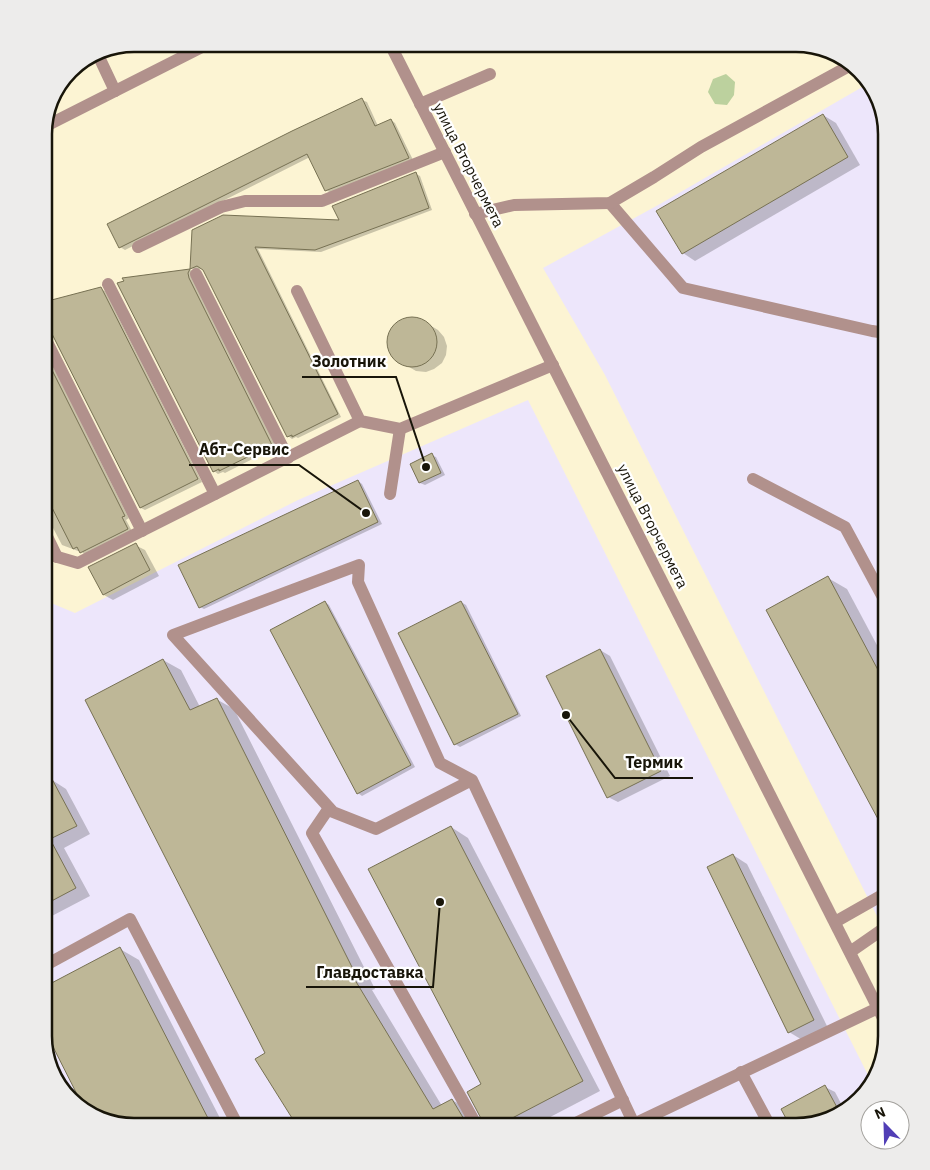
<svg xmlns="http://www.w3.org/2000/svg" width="930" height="1170" viewBox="0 0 930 1170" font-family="'IBM Plex Sans',sans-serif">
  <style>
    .industrial { fill: #ede6fb }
    .green { fill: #bcd19e }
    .shadow { fill: #0003 }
    .building { fill: #beb797; stroke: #777153 }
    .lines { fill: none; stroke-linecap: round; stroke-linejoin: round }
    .service { stroke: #b1918c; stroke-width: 12 }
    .minor { stroke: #b1918c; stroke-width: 12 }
    .labels { text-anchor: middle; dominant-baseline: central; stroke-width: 4.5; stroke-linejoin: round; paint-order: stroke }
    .street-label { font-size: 15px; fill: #181509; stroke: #fff }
    .rim { fill: none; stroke: #181509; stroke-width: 2.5 }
    .leader { fill: none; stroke: #181509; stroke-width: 2 }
    .callout-dot { fill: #181509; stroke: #fff; stroke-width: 2 }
    .callout-label { font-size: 16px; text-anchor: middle; font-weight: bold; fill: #181509; stroke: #fff; stroke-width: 4.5; stroke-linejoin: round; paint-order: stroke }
  </style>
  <rect width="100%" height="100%" fill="#fcf4d3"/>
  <g class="industrial">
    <polygon points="864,86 879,110 886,135 886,934 605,375 543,268 660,204"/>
    <polygon points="528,400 872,1083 845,1111 795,1126 135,1126 90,1114 59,1085 44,1035 44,600 75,613 298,500"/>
  </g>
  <polygon class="green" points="726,74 735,82 734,95 727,105 715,104 708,92 713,79"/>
  <g class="shadow">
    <polygon points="362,100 367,102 378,126 391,120 395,123 413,160 331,193 326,190 310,157 125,250 120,247"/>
    <polygon points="823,115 836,123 860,165 695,261 683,253"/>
    <polygon points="416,174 420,176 432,210 321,252 258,249 341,417 298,438 296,437 292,439 288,436 204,270 202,268 196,270 191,268 193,231 341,221"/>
    <polygon points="190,270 194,272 276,447 225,473 223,472 218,474 214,471 124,279"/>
    <polygon points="100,289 105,291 202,482 145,510 141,508 50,330 44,332 44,304"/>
    <polygon points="410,318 420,319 428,324 438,330 444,337 447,346 446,355 442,363 434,369 426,372 416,371 397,360 391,353 389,345 389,335 394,327 401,321"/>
    <polygon points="44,349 129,518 126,520 132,531 85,555 80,550 78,551 62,545 52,526 50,524 44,526"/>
    <polygon points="431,455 436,457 445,475 425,485 420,483 411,465"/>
    <polygon points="358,481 362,484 382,524 204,609 200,607"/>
    <polygon points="135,545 145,550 159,576 113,600 104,595"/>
    <polygon points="828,578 847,589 886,662 886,831 768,610"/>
    <polygon points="325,602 329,605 415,767 362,796 358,793"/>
    <polygon points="461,602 466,605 521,716 460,747 455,744"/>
    <polygon points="600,650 610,656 670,776 618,802 608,797"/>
    <polygon points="163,660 181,670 200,707 216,699 234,709 375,989 372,990 442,1106 452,1100 470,1110 479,1126 298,1126 257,1059 267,1053"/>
    <polygon points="52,780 66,789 90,834 64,848 90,896 48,918 44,916 44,784"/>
    <polygon points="451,827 468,838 600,1091 533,1126 486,1126"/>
    <polygon points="733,855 747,864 828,1028 804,1041 789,1032"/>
    <polygon points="120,949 139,960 224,1126 135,1126 88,1112 44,1026 44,988"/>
    <polygon points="825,1087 835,1092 845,1111 792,1126 783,1110"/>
  </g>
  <g class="building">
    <polygon points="362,98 375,126 391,119 409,158 325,191 307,154 119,248 107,224 292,131"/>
    <polygon points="823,114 848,157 682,254 656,211"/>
    <polygon points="416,172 429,208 315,250 255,247 338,414 292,437 292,435 287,437 203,270 197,266 190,269 192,230 223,215 339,220 332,206"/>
    <polygon points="190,269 188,273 189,278 272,445 219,471 219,469 213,472 117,283 124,281 122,278"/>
    <polygon points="101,287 198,479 140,508 51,332 44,328 44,302"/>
    <circle cx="412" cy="342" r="25"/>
    <polygon points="44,354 125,516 122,517 128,529 80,553 77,547 73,549 44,492"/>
    <polygon points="432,453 441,473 419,483 410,464"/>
    <polygon points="358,480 378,522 199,608 178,565"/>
    <polygon points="136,543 150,570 103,595 88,567"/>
    <polygon points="828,576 886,685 886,834 766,610"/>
    <polygon points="325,601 411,765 357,794 270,630"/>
    <polygon points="461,601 518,714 454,745 398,633"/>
    <polygon points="600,649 661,771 607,798 546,676"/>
    <polygon points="163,659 190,710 217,698 358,979 355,980 433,1109 452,1099 468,1126 297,1126 255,1059 265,1053 85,700"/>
    <polygon points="44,764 77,826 50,839 76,888 44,905"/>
    <polygon points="451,826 583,1081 497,1126 485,1126 467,1092 481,1084 368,869"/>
    <polygon points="733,854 814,1020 788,1033 707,867"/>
    <polygon points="120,947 212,1126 135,1126 90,1114 85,1110 44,1029 44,987"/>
    <polygon points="825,1085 840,1113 795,1126 790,1126 781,1109"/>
  </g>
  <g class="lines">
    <g class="service">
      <polyline points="99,57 115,91"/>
      <polyline points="420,104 490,74"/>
      <polyline points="610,203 683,288 872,331 886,333"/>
      <polyline points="475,214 514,205 610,203 654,177 701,147 851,65"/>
      <polyline points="138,247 221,207 245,201 322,201 445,152"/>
      <polyline points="196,274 288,458"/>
      <polyline points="108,284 215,494"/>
      <polyline points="297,291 360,421 400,429 553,365"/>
      <polyline points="44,336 142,531"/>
      <polyline points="753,479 845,527 886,603"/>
      <polyline points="390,494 400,429"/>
      <polyline points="44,530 57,557"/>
      <polyline points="44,553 78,563 360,421"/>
      <polyline points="472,780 440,763 358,582 359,565 173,635 333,812 376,829 472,780 634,1124 878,1008"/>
      <polyline points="329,808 312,833 477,1126"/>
      <polyline points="835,922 886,893"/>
      <polyline points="850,952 886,927"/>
      <polyline points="44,966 130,919 238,1126"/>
      <polyline points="741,1072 770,1126"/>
      <polyline points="570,1126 623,1100"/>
    </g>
    <g class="minor">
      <polyline points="390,44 886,1024"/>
      <polyline points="44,127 208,44"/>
    </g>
  </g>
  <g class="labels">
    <g class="street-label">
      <text transform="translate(469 165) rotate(63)">улица Вторчермета</text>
      <text transform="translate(653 526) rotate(63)">улица Вторчермета</text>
    </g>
  </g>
  <path d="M0 0H930V1170H0ZM134 52H796A82 82 0 0 1 878 134V1036A82 82 0 0 1 796 1118H134A82 82 0 0 1 52 1036V134A82 82 0 0 1 134 52Z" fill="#edeceb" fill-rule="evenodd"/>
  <path class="rim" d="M134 52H796A82 82 0 0 1 878 134V1036A82 82 0 0 1 796 1118H134A82 82 0 0 1 52 1036V134A82 82 0 0 1 134 52Z"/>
  <path class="leader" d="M426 467L396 377H302M366 513L299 465H189M566 715L615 778H693M440 902L433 987H306"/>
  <g class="callout-dot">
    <circle cx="426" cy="467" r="5"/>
    <circle cx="366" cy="513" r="5"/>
    <circle cx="566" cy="715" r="5"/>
    <circle cx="440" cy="902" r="5"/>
  </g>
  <g class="callout-label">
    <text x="349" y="367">Золотник</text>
    <text x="244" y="455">Абт-Сервис</text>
    <text x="654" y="768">Термик</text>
    <text x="370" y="978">Главдоставка</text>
  </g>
  <g transform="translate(885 1125) rotate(337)"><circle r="24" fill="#ffffff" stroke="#a3a19d"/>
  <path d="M0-4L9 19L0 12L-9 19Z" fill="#513eb6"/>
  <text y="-8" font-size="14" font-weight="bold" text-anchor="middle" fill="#181509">N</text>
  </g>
</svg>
